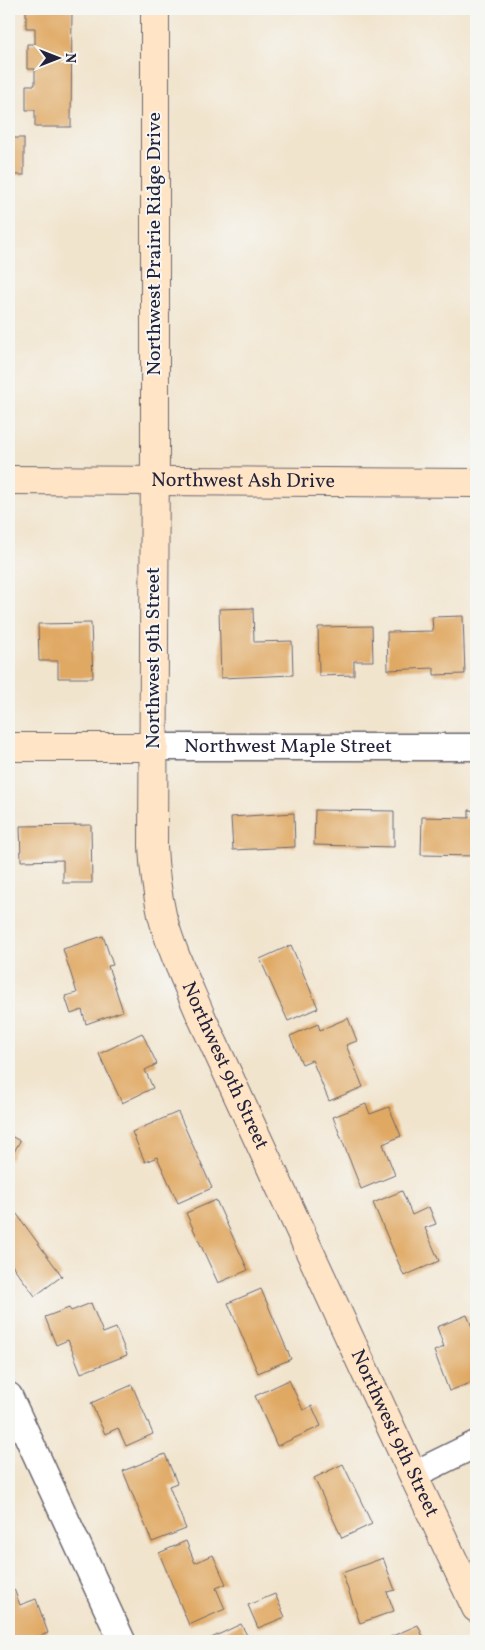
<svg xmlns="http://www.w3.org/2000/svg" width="485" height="1650" viewBox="0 0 485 1650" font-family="Vollkorn,serif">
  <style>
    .building { fill: #e0a964 }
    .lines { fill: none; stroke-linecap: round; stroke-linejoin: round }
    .street-casing { stroke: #6a666e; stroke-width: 29 }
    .secondary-casing { stroke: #6a666e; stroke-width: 30 }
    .street { stroke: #fff; stroke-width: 26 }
    .secondary { stroke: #ffe4c6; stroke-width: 28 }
    .labels { text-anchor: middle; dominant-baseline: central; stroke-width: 4; stroke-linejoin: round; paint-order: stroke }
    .street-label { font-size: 20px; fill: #22223b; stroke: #f6f6f2 }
  </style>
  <rect width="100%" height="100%" fill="#f6f6f2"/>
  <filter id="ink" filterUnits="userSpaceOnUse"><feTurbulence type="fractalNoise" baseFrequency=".02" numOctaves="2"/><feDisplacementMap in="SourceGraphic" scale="10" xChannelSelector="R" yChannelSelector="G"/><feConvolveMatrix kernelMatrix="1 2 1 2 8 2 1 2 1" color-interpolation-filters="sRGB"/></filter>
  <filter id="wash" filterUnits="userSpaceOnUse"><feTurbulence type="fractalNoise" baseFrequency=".0096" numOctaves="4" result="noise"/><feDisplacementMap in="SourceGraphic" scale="20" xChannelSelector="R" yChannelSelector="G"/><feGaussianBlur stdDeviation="1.12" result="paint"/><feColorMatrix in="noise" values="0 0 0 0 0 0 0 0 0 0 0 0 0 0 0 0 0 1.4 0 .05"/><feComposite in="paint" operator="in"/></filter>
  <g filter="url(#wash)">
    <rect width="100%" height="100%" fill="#f1e4cd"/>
    <g id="blocks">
      <g class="building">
        <polygon points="26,9 72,9 71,127 35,127 35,110 26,110 26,85 35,85 35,69 27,69 27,44 35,44 35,28 26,28"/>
        <rect x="9" y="138" width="15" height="37"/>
        <rect x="473" y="572" width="3" height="28"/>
        <polygon points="253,608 254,642 292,641 293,675 221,678 219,609"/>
        <polygon points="463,616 465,674 434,675 434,668 388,670 387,632 433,631 432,617"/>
        <polygon points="91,623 93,678 58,678 58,661 39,661 38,624"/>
        <polygon points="372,626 373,661 354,661 354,675 319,676 318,627"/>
        <polygon points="315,810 394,811 394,847 314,845"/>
        <polygon points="469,810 476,811 476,856 421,855 422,817 469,818"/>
        <polygon points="294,813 295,847 233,850 231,817"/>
        <polygon points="91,825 92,883 63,883 63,860 21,861 20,826"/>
        <polygon points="103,936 113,965 108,966 123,1011 86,1024 82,1010 71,1014 65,996 77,993 63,949"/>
        <polygon points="291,945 318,1008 288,1021 260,959"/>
        <polygon points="348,1018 357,1041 346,1045 363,1087 329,1101 312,1060 302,1064 290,1036 318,1024 320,1030"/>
        <polygon points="142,1033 157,1064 145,1070 153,1088 122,1103 99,1054"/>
        <polygon points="366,1104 370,1114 389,1107 401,1136 383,1144 395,1175 361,1189 333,1117"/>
        <polygon points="178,1112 212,1188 178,1203 157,1157 145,1162 132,1132"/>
        <polygon points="9,1135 20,1141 9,1161"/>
        <polygon points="402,1191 412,1215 429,1207 436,1224 425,1228 439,1261 404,1276 373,1203"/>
        <polygon points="216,1200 248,1270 218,1283 186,1213"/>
        <polygon points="16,1213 62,1276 35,1296 9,1261 9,1218"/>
        <polygon points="261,1289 291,1359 258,1373 228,1303"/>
        <polygon points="91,1303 103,1333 116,1328 127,1355 81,1373 68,1340 56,1345 45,1317 69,1308 71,1311"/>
        <polygon points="467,1315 475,1334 476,1334 476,1381 449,1391 434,1351 444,1347 437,1327"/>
        <polygon points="289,1380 303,1410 312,1406 321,1426 277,1446 255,1396"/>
        <polygon points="132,1385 153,1434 126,1446 118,1428 105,1434 91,1403"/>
        <polygon points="165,1454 177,1483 169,1486 186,1529 152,1542 123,1471"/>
        <polygon points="343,1464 372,1524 342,1538 314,1478"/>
        <polygon points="186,1541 195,1563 213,1555 226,1584 216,1588 225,1609 189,1625 159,1553"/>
        <polygon points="383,1558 395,1590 387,1592 394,1611 360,1623 342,1573"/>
        <polygon points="14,1589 20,1605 36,1599 48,1633 27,1641 9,1641 9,1591"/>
        <polygon points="275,1594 285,1617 258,1628 248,1605"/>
        <polygon points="241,1624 250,1641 205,1641"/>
        <polygon points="418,1625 425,1641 381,1641"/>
      </g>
    </g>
  </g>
  <g filter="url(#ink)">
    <use href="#blocks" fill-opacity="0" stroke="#6a666e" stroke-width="1"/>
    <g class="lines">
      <g class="street-casing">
        <g id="street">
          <path id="s1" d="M154,747h322"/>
          <polyline points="9,1396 122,1641"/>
          <polyline points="413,1475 476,1444"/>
        </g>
      </g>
      <g class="secondary-casing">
        <g id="secondary">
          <path id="s2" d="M155,9v438l-2,399c1,23 4,46 9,69 9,35 25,68 39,101l198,429 77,163"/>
          <path id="s3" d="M9,480l467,3"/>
          <polyline points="9,747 154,747"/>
        </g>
      </g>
      <use href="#street" class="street"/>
      <use href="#secondary" class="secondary"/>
    </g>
  </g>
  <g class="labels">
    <g class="street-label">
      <text transform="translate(155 244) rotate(-90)">Northwest Prairie Ridge Drive</text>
      <text stroke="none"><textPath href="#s3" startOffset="234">Northwest Ash Drive</textPath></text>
      <text transform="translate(154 658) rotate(-90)">Northwest 9th Street</text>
      <text stroke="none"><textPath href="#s1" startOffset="134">Northwest Maple Street</textPath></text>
      <text stroke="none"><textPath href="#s2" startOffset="1070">Northwest 9th Street</textPath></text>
      <text stroke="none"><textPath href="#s2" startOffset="1475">Northwest 9th Street</textPath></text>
    </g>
  </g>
  <rect width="485" height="1650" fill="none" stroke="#f6f6f2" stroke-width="30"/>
  <g transform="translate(58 58) rotate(90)" stroke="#f6f6f2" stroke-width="4" paint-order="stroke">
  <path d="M0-4L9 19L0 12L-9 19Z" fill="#22223b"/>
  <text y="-8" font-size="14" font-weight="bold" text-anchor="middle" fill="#22223b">N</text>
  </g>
</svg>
